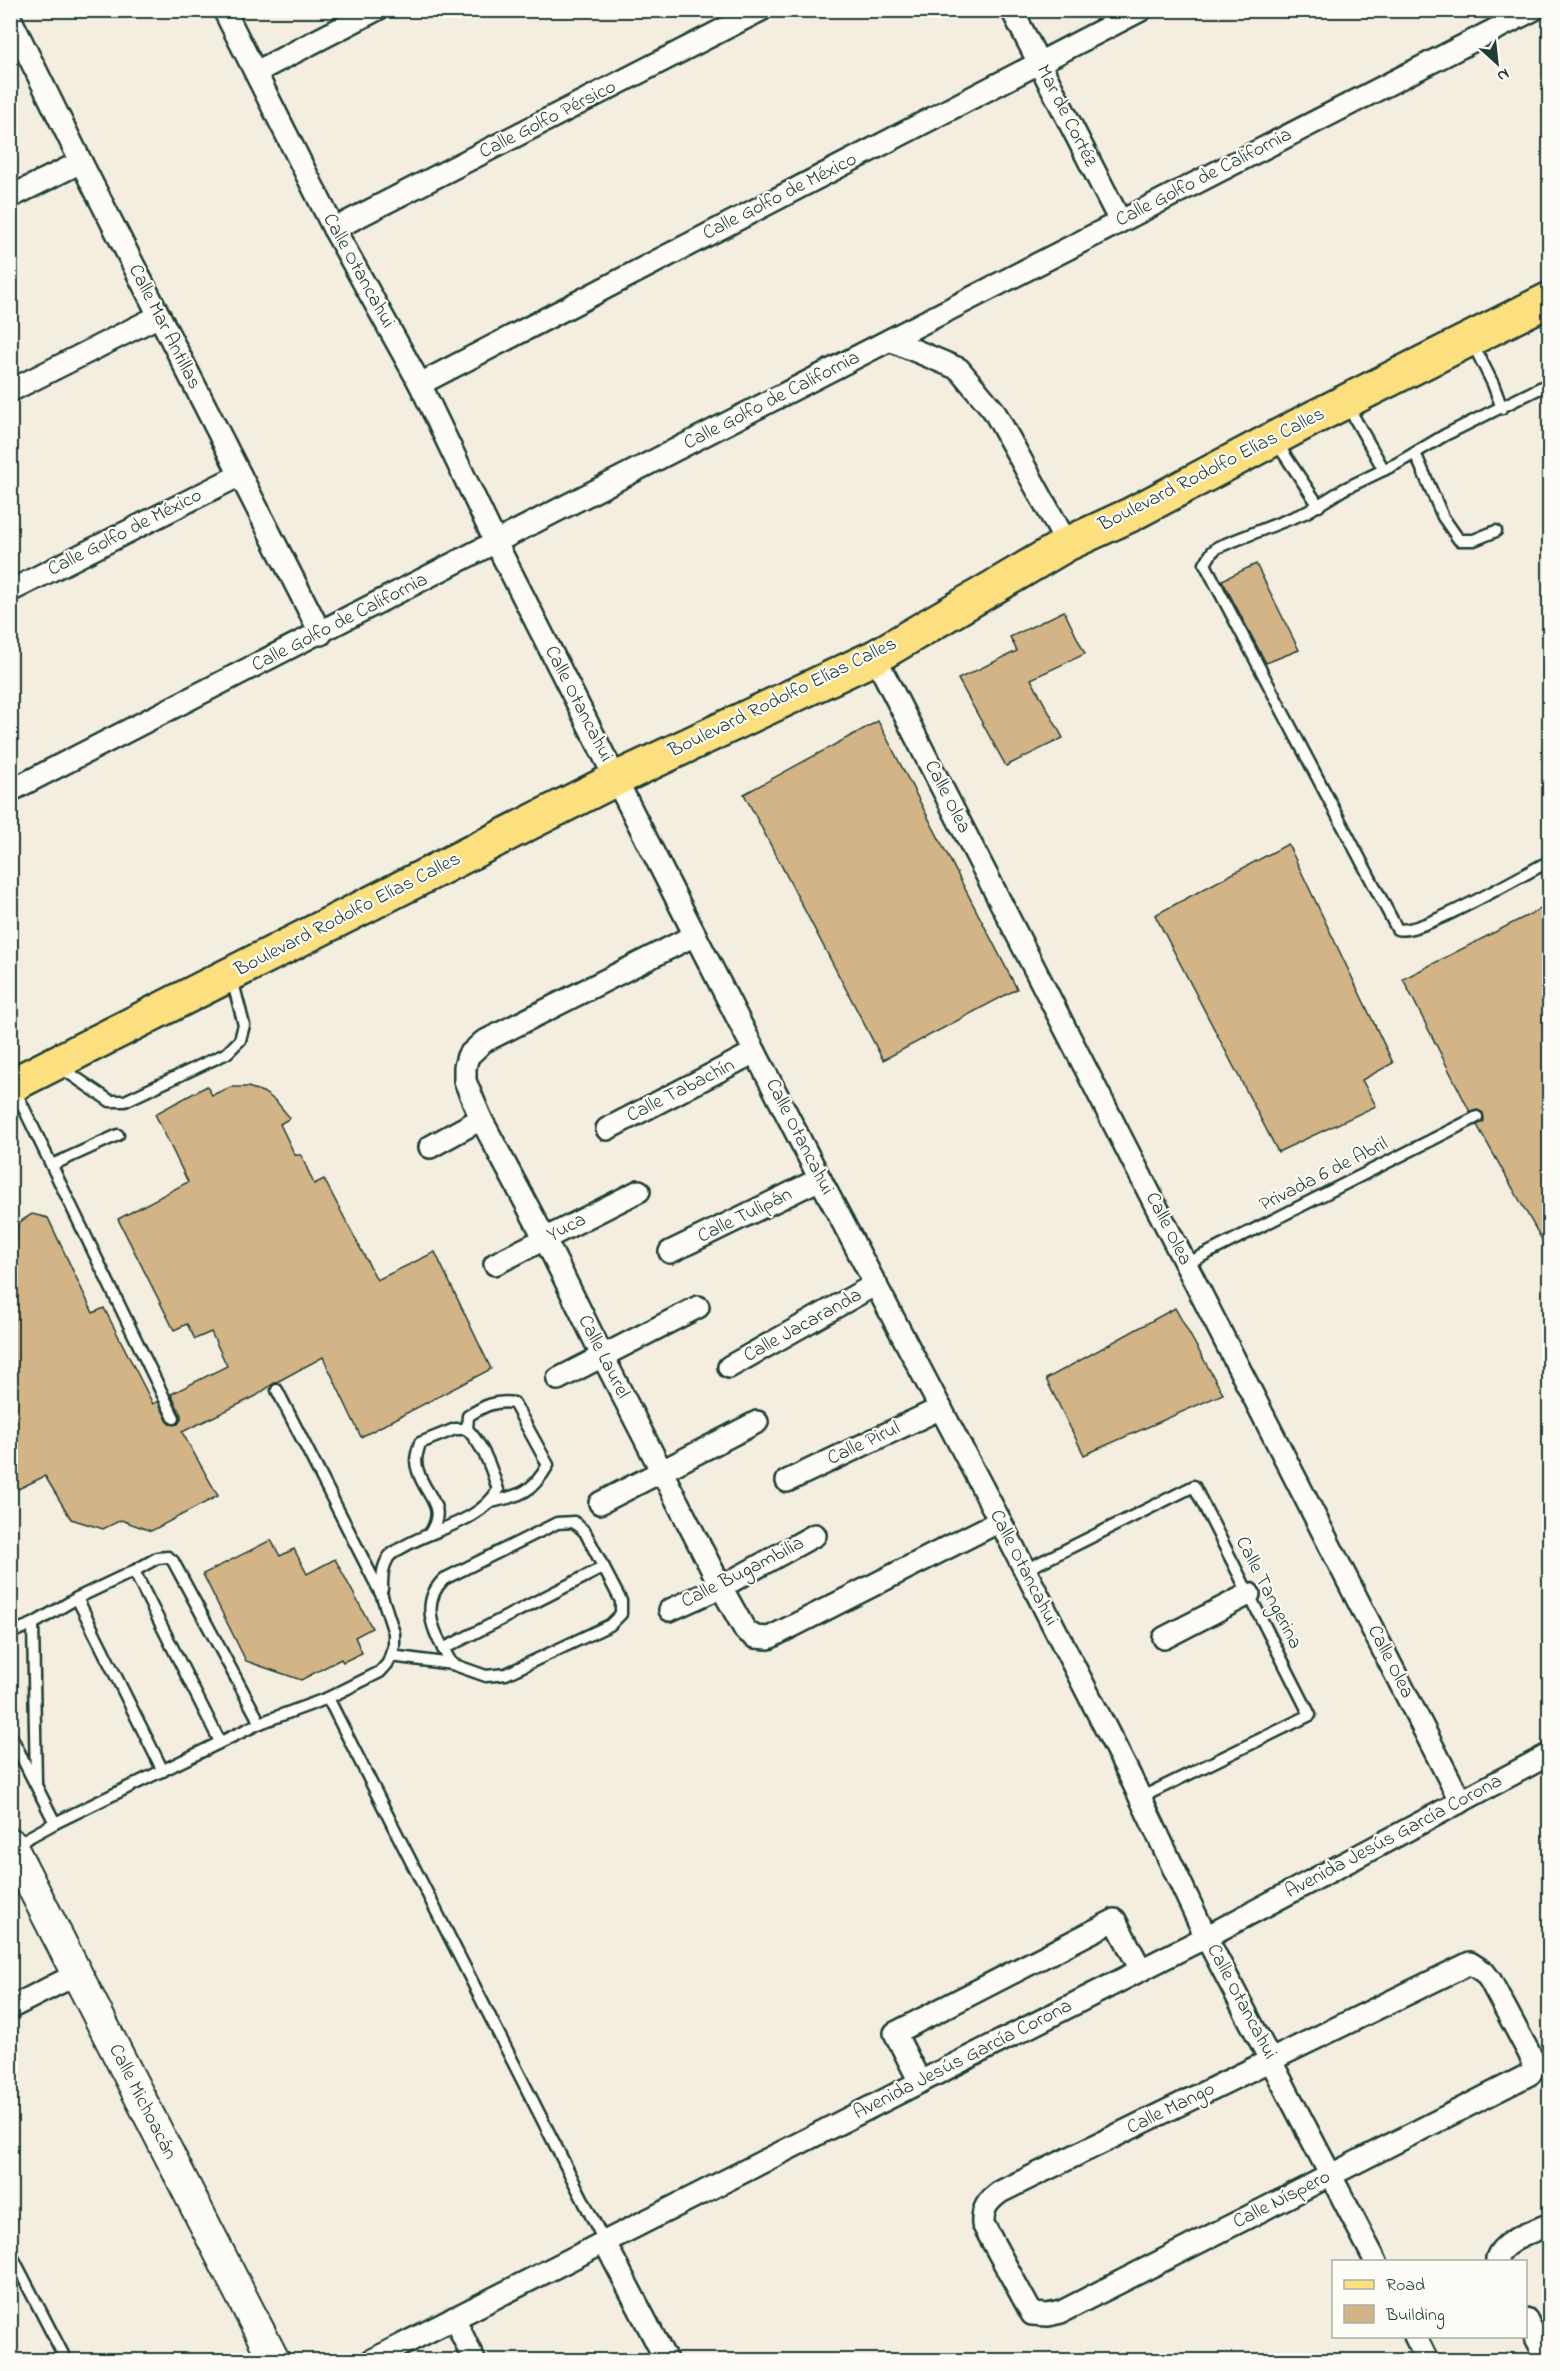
<svg xmlns="http://www.w3.org/2000/svg" width="1560" height="2371" viewBox="0 0 1560 2371" font-family="'Indie Flower',sans-serif">
  <style>
    .building { fill: #d2b486; stroke: #1f3d34; stroke-width: 1.5 }
    .lines { fill: none; stroke-linecap: round; stroke-linejoin: round }
    .lane-casing { stroke: #1f3d34; stroke-width: 15 }
    .street-casing { stroke: #1f3d34; stroke-width: 26 }
    .secondary-casing { stroke: #1f3d34; stroke-width: 34 }
    .primary-casing { stroke: #1f3d34; stroke-width: 38 }
    .lane { stroke: #fdfcf7; stroke-width: 10 }
    .street { stroke: #fdfcf7; stroke-width: 21 }
    .secondary { stroke: #fdfcf7; stroke-width: 30 }
    .primary { stroke: #fce080; stroke-width: 33 }
    .labels { text-anchor: middle; dominant-baseline: central; stroke-width: 4.5; stroke-linejoin: round; paint-order: stroke }
    .street-label { font-size: 20px; fill: #1f3d34; stroke: #fdfcf7 }
  </style>
  <rect width="100%" height="100%" fill="#f4eee0"/>
  <filter id="ink" filterUnits="userSpaceOnUse"><feTurbulence type="fractalNoise" baseFrequency=".0167" numOctaves="2"/><feDisplacementMap in="SourceGraphic" scale="12" xChannelSelector="R" yChannelSelector="G"/><feConvolveMatrix kernelMatrix="1 2 1 2 8 2 1 2 1" color-interpolation-filters="sRGB"/></filter>
  <g filter="url(#ink)">
    <g class="building">
      <polygon points="1256,564 1299,650 1266,663 1222,580"/>
      <polygon points="1064,611 1085,654 1031,679 1063,738 1006,766 958,679 1017,651 1010,637"/>
      <polygon points="878,721 1017,989 883,1060 744,794"/>
      <polygon points="1288,844 1393,1063 1362,1080 1376,1106 1278,1152 1155,915"/>
      <polygon points="1550,904 1550,1254 1477,1125 1484,1121 1483,1113 1478,1110 1470,1112 1403,979"/>
      <polygon points="207,1086 212,1095 231,1087 248,1087 263,1092 276,1101 290,1118 280,1124 295,1155 301,1155 314,1184 324,1179 377,1280 435,1252 491,1369 361,1437 323,1357 273,1384 256,1396 182,1432 218,1496 151,1531 121,1520 103,1529 71,1519 45,1476 10,1493 10,1254 15,1254 18,1223 32,1214 48,1218 93,1313 104,1308 153,1404 158,1401 169,1424 178,1424 181,1419 181,1415 171,1394 227,1366 211,1332 195,1339 187,1324 174,1330 118,1219 188,1182 155,1114"/>
      <polygon points="1175,1308 1223,1394 1084,1455 1046,1379"/>
      <polygon points="271,1540 280,1556 294,1549 307,1574 335,1559 372,1628 355,1637 362,1653 343,1662 341,1659 301,1680 246,1661 203,1574"/>
    </g>
    <g class="lines">
      <g class="lane-casing">
        <g id="lane">
          <polyline points="1472,342 1493,384 1502,408"/>
          <path d="M1550,383l-105,52 -47,28 -54,26 -37,23 -89,35 -6,5 -7,12 192,365c22,8 126,-55 153,-68"/>
          <polyline points="1347,405 1384,470"/>
          <polyline points="1276,442 1319,506"/>
          <polyline points="1415,453 1443,517 1459,540 1474,540 1496,531"/>
          <polyline points="60,1067 110,1101 125,1101 227,1053 240,1040 244,1025 232,979"/>
          <polyline points="14,1088 174,1418"/>
          <polyline points="52,1165 118,1135"/>
          <polyline points="1186,1264 1477,1117"/>
          <path d="M467,1429l1,-13c16,-10 27,-16 46,-13l34,62c-16,28 -27,30 -57,37"/>
          <polyline points="1025,1570 1194,1486 1310,1715 1140,1798"/>
          <polyline points="134,1571 220,1742"/>
          <path d="M382,1589c0,-11 0,-21 6,-31 3,-5 10,-8 15,-11 31,-19 76,-24 95,-57 -7,-23 -14,-43 -31,-61h-12l-35,14c-3,10 -6,18 -2,28 7,25 30,35 12,62"/>
          <polyline points="77,1598 163,1771"/>
          <polyline points="33,1624 36,1783"/>
          <polyline points="10,1633 33,1624 77,1598 134,1571 157,1558 168,1557 173,1561 260,1723"/>
          <polyline points="443,1649 604,1567"/>
          <path d="M391,1656l61,8 34,12 20,-2 104,-49 11,-11v-13l-36,-69 -11,-10 -17,1 -113,56c-27,26 -8,58 8,85"/>
          <polyline points="328,1698 605,2243"/>
          <polyline points="10,1734 55,1823"/>
          <polyline points="13,1846 55,1823 260,1723 328,1698 380,1672 388,1663 394,1646 394,1633 382,1596 277,1390"/>
          <polyline points="10,2252 66,2360"/>
        </g>
      </g>
      <g class="street-casing">
        <g id="street">
          <polyline points="224,10 334,229 420,384 496,543 695,935 820,1179 1000,1521 1130,1776 1206,1937 1376,2262"/>
          <polyline points="1012,10 1120,221"/>
          <polyline points="10,18 81,162 321,634"/>
          <polyline points="256,72 376,10"/>
          <polyline points="10,197 81,162"/>
          <polyline points="334,229 761,10"/>
          <polyline points="890,340 959,369 994,411 1067,544"/>
          <polyline points="420,384 1141,10"/>
          <polyline points="10,391 159,316"/>
          <polyline points="10,591 240,475"/>
          <polyline points="875,657 1461,1802"/>
          <polyline points="10,791 1533,10"/>
          <polyline points="695,935 483,1042 468,1056 465,1067 465,1081 481,1119 545,1239 603,1357 721,1587 745,1630 755,1637 769,1638 1000,1521"/>
          <polyline points="607,1129 755,1052"/>
          <polyline points="430,1147 481,1119"/>
          <polyline points="670,1252 820,1179"/>
          <polyline points="495,1264 639,1191"/>
          <polyline points="729,1367 876,1284"/>
          <polyline points="558,1379 698,1307"/>
          <polyline points="787,1481 941,1408"/>
          <polyline points="600,1503 757,1422"/>
          <polyline points="670,1610 721,1587 815,1535"/>
          <polyline points="1164,1638 1249,1594"/>
          <path d="M1470,1963l14,9 6,8 45,84 -5,10 -469,238 -13,3 -16,-1 -49,-90c-1,-16 5,-23 17,-32z"/>
          <polyline points="10,2008 77,1974"/>
          <polyline points="920,2082 895,2033 1115,1920 1141,1970"/>
          <polyline points="605,2243 666,2360"/>
          <path d="M1497,2262v-4c6,-18 36,-26 53,-34"/>
          <polyline points="454,2318 474,2360"/>
          <polyline points="1526,2319 1548,2360"/>
          <polyline points="1415,2336 1427,2360"/>
          <polyline points="372,2360 1206,1937 1550,1754"/>
        </g>
      </g>
      <g class="secondary-casing">
        <polyline id="secondary" points="10,1843 274,2360"/>
      </g>
      <g class="primary-casing">
        <polyline id="primary" points="10,1086 616,779 875,657 1067,544 1130,515 1313,418 1550,299"/>
      </g>
      <use href="#lane" class="lane"/>
      <use href="#street" class="street"/>
      <use href="#secondary" class="secondary"/>
      <use href="#primary" class="primary"/>
    </g>
  </g>
  <g class="labels">
    <g class="street-label">
      <text transform="translate(1066 116) rotate(63)">Mar de Cortéz</text>
      <text transform="translate(548 120) rotate(-27)">Calle Golfo Pérsico</text>
      <text transform="translate(1204 178) rotate(-27)">Calle Golfo de California</text>
      <text transform="translate(780 197) rotate(-27)">Calle Golfo de México</text>
      <text transform="translate(358 271) rotate(61)">Calle Otancahui</text>
      <text transform="translate(164 327) rotate(63)">Calle Mar Antillas</text>
      <text transform="translate(772 401) rotate(-27)">Calle Golfo de California</text>
      <text transform="translate(1212 470) rotate(-27)">Boulevard Rodolfo Elías Calles</text>
      <text transform="translate(125 533) rotate(-27)">Calle Golfo de México</text>
      <text transform="translate(340 623) rotate(-27)">Calle Golfo de California</text>
      <text transform="translate(783 698) rotate(-26)">Boulevard Rodolfo Elías Calles</text>
      <text transform="translate(578 704) rotate(63)">Calle Otancahui</text>
      <text transform="translate(947 797) rotate(63)">Calle Olea</text>
      <text transform="translate(348 915) rotate(-27)">Boulevard Rodolfo Elías Calles</text>
      <text transform="translate(681 1091) rotate(-27)">Calle Tabachín</text>
      <text transform="translate(799 1137) rotate(63)">Calle Otancahui</text>
      <text transform="translate(1324 1175) rotate(-27)">Privada 6 de Abril</text>
      <text transform="translate(745 1216) rotate(-26)">Calle Tulipán</text>
      <text transform="translate(567 1228) rotate(-27)">Yuca</text>
      <text transform="translate(1168 1229) rotate(63)">Calle Olea</text>
      <text transform="translate(803 1326) rotate(-29)">Calle Jacaranda</text>
      <text transform="translate(603 1357) rotate(63)">Calle Laurel</text>
      <text transform="translate(864 1444) rotate(-25)">Calle Pirul</text>
      <text transform="translate(1023 1568) rotate(63)">Calle Otancahui</text>
      <text transform="translate(743 1573) rotate(-27)">Calle Bugambilia</text>
      <text transform="translate(1268 1593) rotate(63)">Calle Tangerina</text>
      <text transform="translate(1390 1662) rotate(63)">Calle Olea</text>
      <text transform="translate(1394 1837) rotate(-28)">Avenida Jesús García Corona</text>
      <text transform="translate(1241 2002) rotate(62)">Calle Otancahui</text>
      <text transform="translate(963 2060) rotate(-27)">Avenida Jesús García Corona</text>
      <text transform="translate(142 2102) rotate(63)">Calle Michoacán</text>
      <text transform="translate(1171 2109) rotate(-26)">Calle Mango</text>
      <text transform="translate(1282 2200) rotate(-27)">Calle Níspero</text>
    </g>
  </g>
  <rect width="1560" height="2371" fill="none" stroke="#fdfcf7" stroke-width="36"/>
  <rect x="18" y="18" width="1524" height="2335" fill="none" stroke="#1f3d34" stroke-width="2" filter="url(#ink)"/>
  <rect x="1332" y="2260" width="195" height="78" fill="#fdfcf7" stroke="#a4b0a9" stroke-width="1.5"/>
  <rect x="1344" y="2280" width="30" height="9" fill="#fce080" stroke="#a4b0a9" stroke-width="1.5"/>
  <text x="1386" y="2290" font-size="18" fill="#1f3d34">Road</text>
  <rect x="1344" y="2305" width="30" height="18" fill="#d2b486" stroke="#a4b0a9" stroke-width="1.5"/>
  <text x="1386" y="2320" font-size="18" fill="#1f3d34">Building</text>
  <g transform="translate(1497 63) rotate(153)" stroke="#fdfcf7" stroke-width="4.5" paint-order="stroke">
  <path d="M0-4.5L10 22L0 15L-10 22Z" fill="#1f3d34"/>
  <text y="-9" font-size="16" font-weight="bold" text-anchor="middle" fill="#1f3d34">N</text>
  </g>
</svg>
